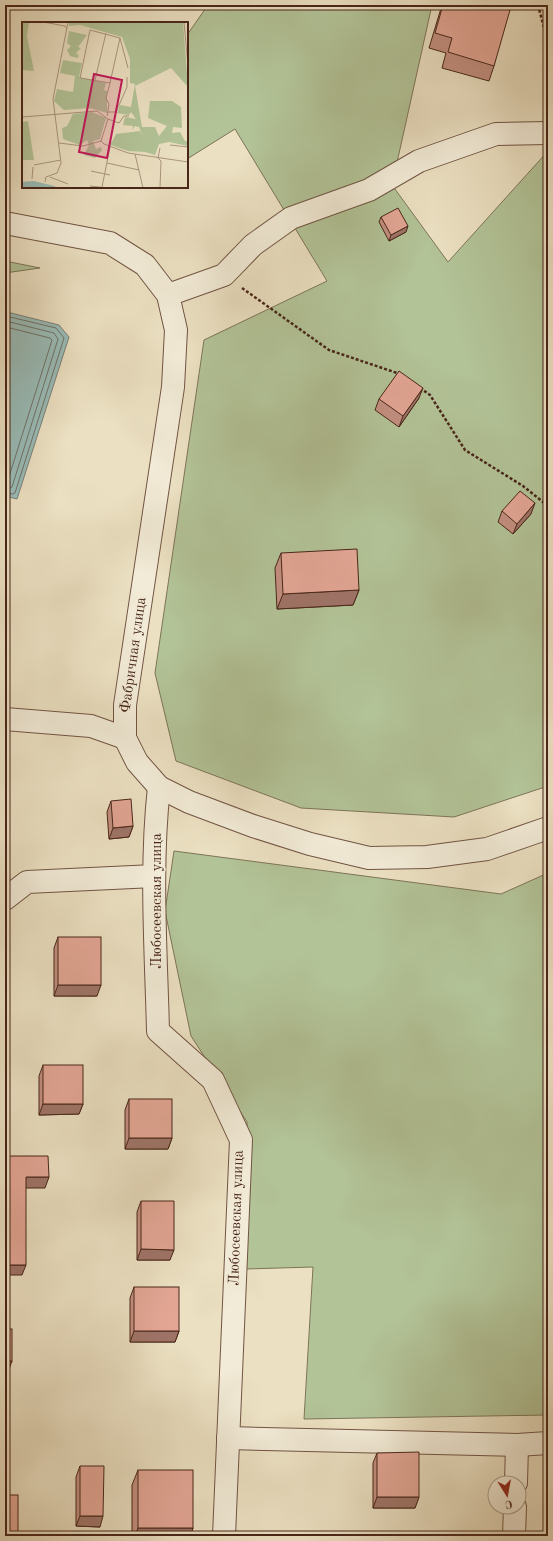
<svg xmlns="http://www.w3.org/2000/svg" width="553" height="1541" viewBox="0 0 553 1541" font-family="'Old Standard TT',serif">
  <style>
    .green { fill: #b2c397; stroke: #7d7458 }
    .water { fill: #99bcb8; stroke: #798078 }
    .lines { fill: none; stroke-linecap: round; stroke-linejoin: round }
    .shore { stroke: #707168; stroke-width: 1 }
    .minor-casing { stroke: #715443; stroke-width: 24 }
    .path { stroke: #482619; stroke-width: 2.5; stroke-dasharray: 3 2; stroke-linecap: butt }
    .minor { stroke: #f2ebd7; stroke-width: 22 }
    .wall { fill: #c38f80; stroke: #482619 }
    .shaded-wall { fill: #9f7468; stroke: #482619 }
    .building { fill: #e3a695; stroke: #482619 }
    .labels { text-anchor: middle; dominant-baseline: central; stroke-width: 3.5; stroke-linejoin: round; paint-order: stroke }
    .street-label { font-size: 15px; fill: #482619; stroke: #f2ebd7 }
    .inset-road { fill: none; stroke: #aa967e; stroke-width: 1 }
    .view { fill: #c2185b; fill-opacity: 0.15; stroke: #c2185b; stroke-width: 2 }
    .inset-edge { fill: none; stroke: #482619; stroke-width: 2 }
  </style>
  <rect width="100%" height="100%" fill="#ebe0c2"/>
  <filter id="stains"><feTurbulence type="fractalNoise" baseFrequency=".005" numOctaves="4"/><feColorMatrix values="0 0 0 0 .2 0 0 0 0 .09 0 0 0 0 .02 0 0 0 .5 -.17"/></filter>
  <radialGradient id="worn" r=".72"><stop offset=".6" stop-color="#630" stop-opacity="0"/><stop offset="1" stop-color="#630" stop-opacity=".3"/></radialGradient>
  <g class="green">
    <polygon points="208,5 432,5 392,185 448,262 548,151 548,786 454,817 301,808 176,761 155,673 204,340 327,281 235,129 187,159 187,35"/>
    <polygon points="5,261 40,268 5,273"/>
    <polygon points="174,851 501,894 548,873 548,1415 304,1419 313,1267 246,1269 247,1122 191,1036 165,911"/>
  </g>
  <polygon class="water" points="7,312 59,325 69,337 17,499 5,496 5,320"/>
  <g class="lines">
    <g class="shore">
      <polyline points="5,318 10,317 56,328 64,338 15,493 13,494 5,493"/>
      <polyline points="5,323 10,322 54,333 58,339 12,487 10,488 5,488"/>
      <polyline points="5,329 10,328 50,338 52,340 8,480 5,482"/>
    </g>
    <g class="minor-casing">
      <g id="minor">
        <polyline points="5,223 110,243 145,265 168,295 176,330 173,387 125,705 125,738 137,762 159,787 189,802 253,826 310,844 369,858 427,857 487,849 548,828"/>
        <polyline points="168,295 224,275 253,245 291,218 369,190 419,161 496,134 548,133"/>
        <polyline points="5,719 91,726 125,738"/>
        <path d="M159,787c-9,81 -3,163 -1,244l55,49 28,60 -17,396"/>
        <polyline points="5,899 27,882 154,876"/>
        <polyline points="228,1438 517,1445 548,1443"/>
        <polyline points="516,1483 517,1445"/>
        <polyline points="514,1536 515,1507"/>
      </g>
    </g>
    <g class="path">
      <polyline points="538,5 548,43"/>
      <polyline points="242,288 329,350 400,374"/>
      <polyline points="420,388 430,395 465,450 523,486 548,506"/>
    </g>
    <use href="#minor" class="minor"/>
  </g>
  <g class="wall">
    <polygon points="442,5 507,5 494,66 489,81 442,68 446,53 429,48"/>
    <polygon points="381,217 406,232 389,241 379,222"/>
    <polygon points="419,398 399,427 375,410 379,399"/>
    <polygon points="502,511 531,514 513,534 498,522"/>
    <polygon points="281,553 359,590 353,605 277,609 275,568"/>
    <polygon points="111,801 133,826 129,837 109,839 107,812"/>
    <polygon points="58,937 97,996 54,996 54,948"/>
    <polygon points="43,1065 83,1104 79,1114 39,1115 39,1076"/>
    <polygon points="129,1099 172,1138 168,1149 125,1149 125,1110"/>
    <polygon points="141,1201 170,1260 137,1260 137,1212"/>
    <polygon points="134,1287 179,1331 175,1342 130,1342 130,1298"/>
    <polygon points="377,1453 419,1497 415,1508 373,1508 373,1463"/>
    <polygon points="80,1466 100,1527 76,1526 76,1477"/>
    <polygon points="138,1470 193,1528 190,1536 132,1536 132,1485"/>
  </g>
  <g class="shaded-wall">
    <polygon points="408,226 406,232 389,241 391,235"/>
    <polygon points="423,388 419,398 399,427 403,416"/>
    <polygon points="535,503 531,514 513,534 517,524"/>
    <polygon points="359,590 353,605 277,609 283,594"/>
    <polygon points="133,826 129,837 109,839 113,828"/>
    <polygon points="58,985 101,985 97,996 54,996"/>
    <polygon points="43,1104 83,1104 79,1114 39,1115"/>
    <polygon points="129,1138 172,1138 168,1149 125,1149"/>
    <polygon points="26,1177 49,1177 45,1188 22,1188"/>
    <polygon points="141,1249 174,1250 170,1260 137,1260"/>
    <polygon points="5,1265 26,1265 22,1275 5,1275"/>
    <polygon points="134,1331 179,1331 175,1342 130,1342"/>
    <polygon points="5,1361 12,1361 8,1372 5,1372"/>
    <polygon points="377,1497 419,1497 415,1508 373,1508"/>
    <polygon points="80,1516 103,1516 100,1527 76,1526"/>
    <polygon points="138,1528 193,1528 190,1536 135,1536"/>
  </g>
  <g class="building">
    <polygon points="443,5 507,5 505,9 510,10 494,66 448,52 452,38 435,33"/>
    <polygon points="398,208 408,226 391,235 381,217"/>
    <polygon points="399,371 423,388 403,416 379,399"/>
    <polygon points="520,491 535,503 517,524 502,511"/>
    <polygon points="357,549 359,590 283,594 281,553"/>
    <polygon points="131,799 133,826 113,828 111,801"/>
    <rect x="58" y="937" width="43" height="48"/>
    <rect x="43" y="1065" width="40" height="39"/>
    <rect x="129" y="1099" width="43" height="39"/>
    <polygon points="5,1156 48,1156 49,1177 26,1177 26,1265 5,1265"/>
    <polygon points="141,1201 174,1201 174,1250 141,1249"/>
    <rect x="134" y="1287" width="45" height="44"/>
    <rect x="5" y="1329" width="7" height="32"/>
    <polygon points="419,1452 419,1497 377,1497 377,1453"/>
    <polygon points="80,1466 104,1466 103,1516 80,1516"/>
    <rect x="138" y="1470" width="55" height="58"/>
    <rect x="5" y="1495" width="13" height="41"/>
  </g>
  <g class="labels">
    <g class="street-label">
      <text transform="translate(134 655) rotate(-82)">Фабричная улица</text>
      <text transform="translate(157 901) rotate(-90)">Любосеевская улица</text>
      <text transform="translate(237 1218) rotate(-88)">Любосеевская улица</text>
    </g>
  </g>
  <g transform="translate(22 22)">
    <rect width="166" height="166" fill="#ebe0c2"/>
    <path d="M0,0h7l-2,14 7,35 -12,-1zM47,0h114l5,65 -17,-19 -36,18 7,41h13l4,9 8,-10 -19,-8 2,-17h22l9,6 1,21 -9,-1 -1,6 8,-1 5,9h3v5l-19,-4 -10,2 -4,11 -10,-3 -17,-1 -20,-7 4,-2 4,-8 24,-3 3,6 -4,-10 -4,-1 -3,4 1,-4 -10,-1 2,-8 11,2 -5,-7 -2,3 -12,-2 3,-8 11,2 4,-23 -5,-1v-24l-8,-22 -42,-12 -11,1zM47,9l18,4 -9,12 3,1 -5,5 3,3 -2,2 -7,-2 -3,-6 4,-4 -4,-3zM41,38l19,3 -3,14 27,6 -2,7 3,1v22l-17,-5 -26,2 -10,-9 3,-12 16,3 2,-16 -15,-3zM70,90l14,6 -6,21 -7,2 3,8 5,-2 1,3 -7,8 -11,-3 5,-10 -2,-5 -7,5 -17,-6 -1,-11 5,-2 6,-12zM6,99l6,39h-12v-38z" fill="#b2c397"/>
    <path d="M12,159l20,5 4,2h-36v-6z" fill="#99bcb8"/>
    <path class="inset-road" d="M21,0l22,4 2,3M162,0l4,44M98,16l8,30M73,58l11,-47M86,90h8l11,-25v-10M85,94l2,-12 -3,-6 4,-15 10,-45 -30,-8 -10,48 30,5M0,95l75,-6 11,8 -7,22M86,97l11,4 5,-7h5M79,119l3,3 24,9 60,9M37,121l24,3 18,-5M148,123l18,2M138,126l-2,10 3,3 -1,27M113,132l8,34M85,141l32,7M12,143l27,-5M69,149l19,4M28,155l18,7M10,157l1,-12M23,160l1,-5 11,-4 4,-10 -8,-64 15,-77M68,164l17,2M80,165l8,-40"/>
    <path class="view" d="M72,52l28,6 -15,78 -28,-6z"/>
    <rect width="166" height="166" class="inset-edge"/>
  </g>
  <rect width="553" height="1541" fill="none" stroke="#ebe0c2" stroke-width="20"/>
  <rect x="6" y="6" width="541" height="1529" fill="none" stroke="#482619" stroke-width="2"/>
  <rect x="10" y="10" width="533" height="1521" fill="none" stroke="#482619"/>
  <g transform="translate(507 1495) rotate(169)"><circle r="19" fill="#f2ebd7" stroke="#ae9c8b"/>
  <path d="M0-3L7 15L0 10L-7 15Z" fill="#8f2418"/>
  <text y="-6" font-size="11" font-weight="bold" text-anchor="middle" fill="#482619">С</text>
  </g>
  <rect width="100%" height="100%" filter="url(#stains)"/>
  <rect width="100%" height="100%" fill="url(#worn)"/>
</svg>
